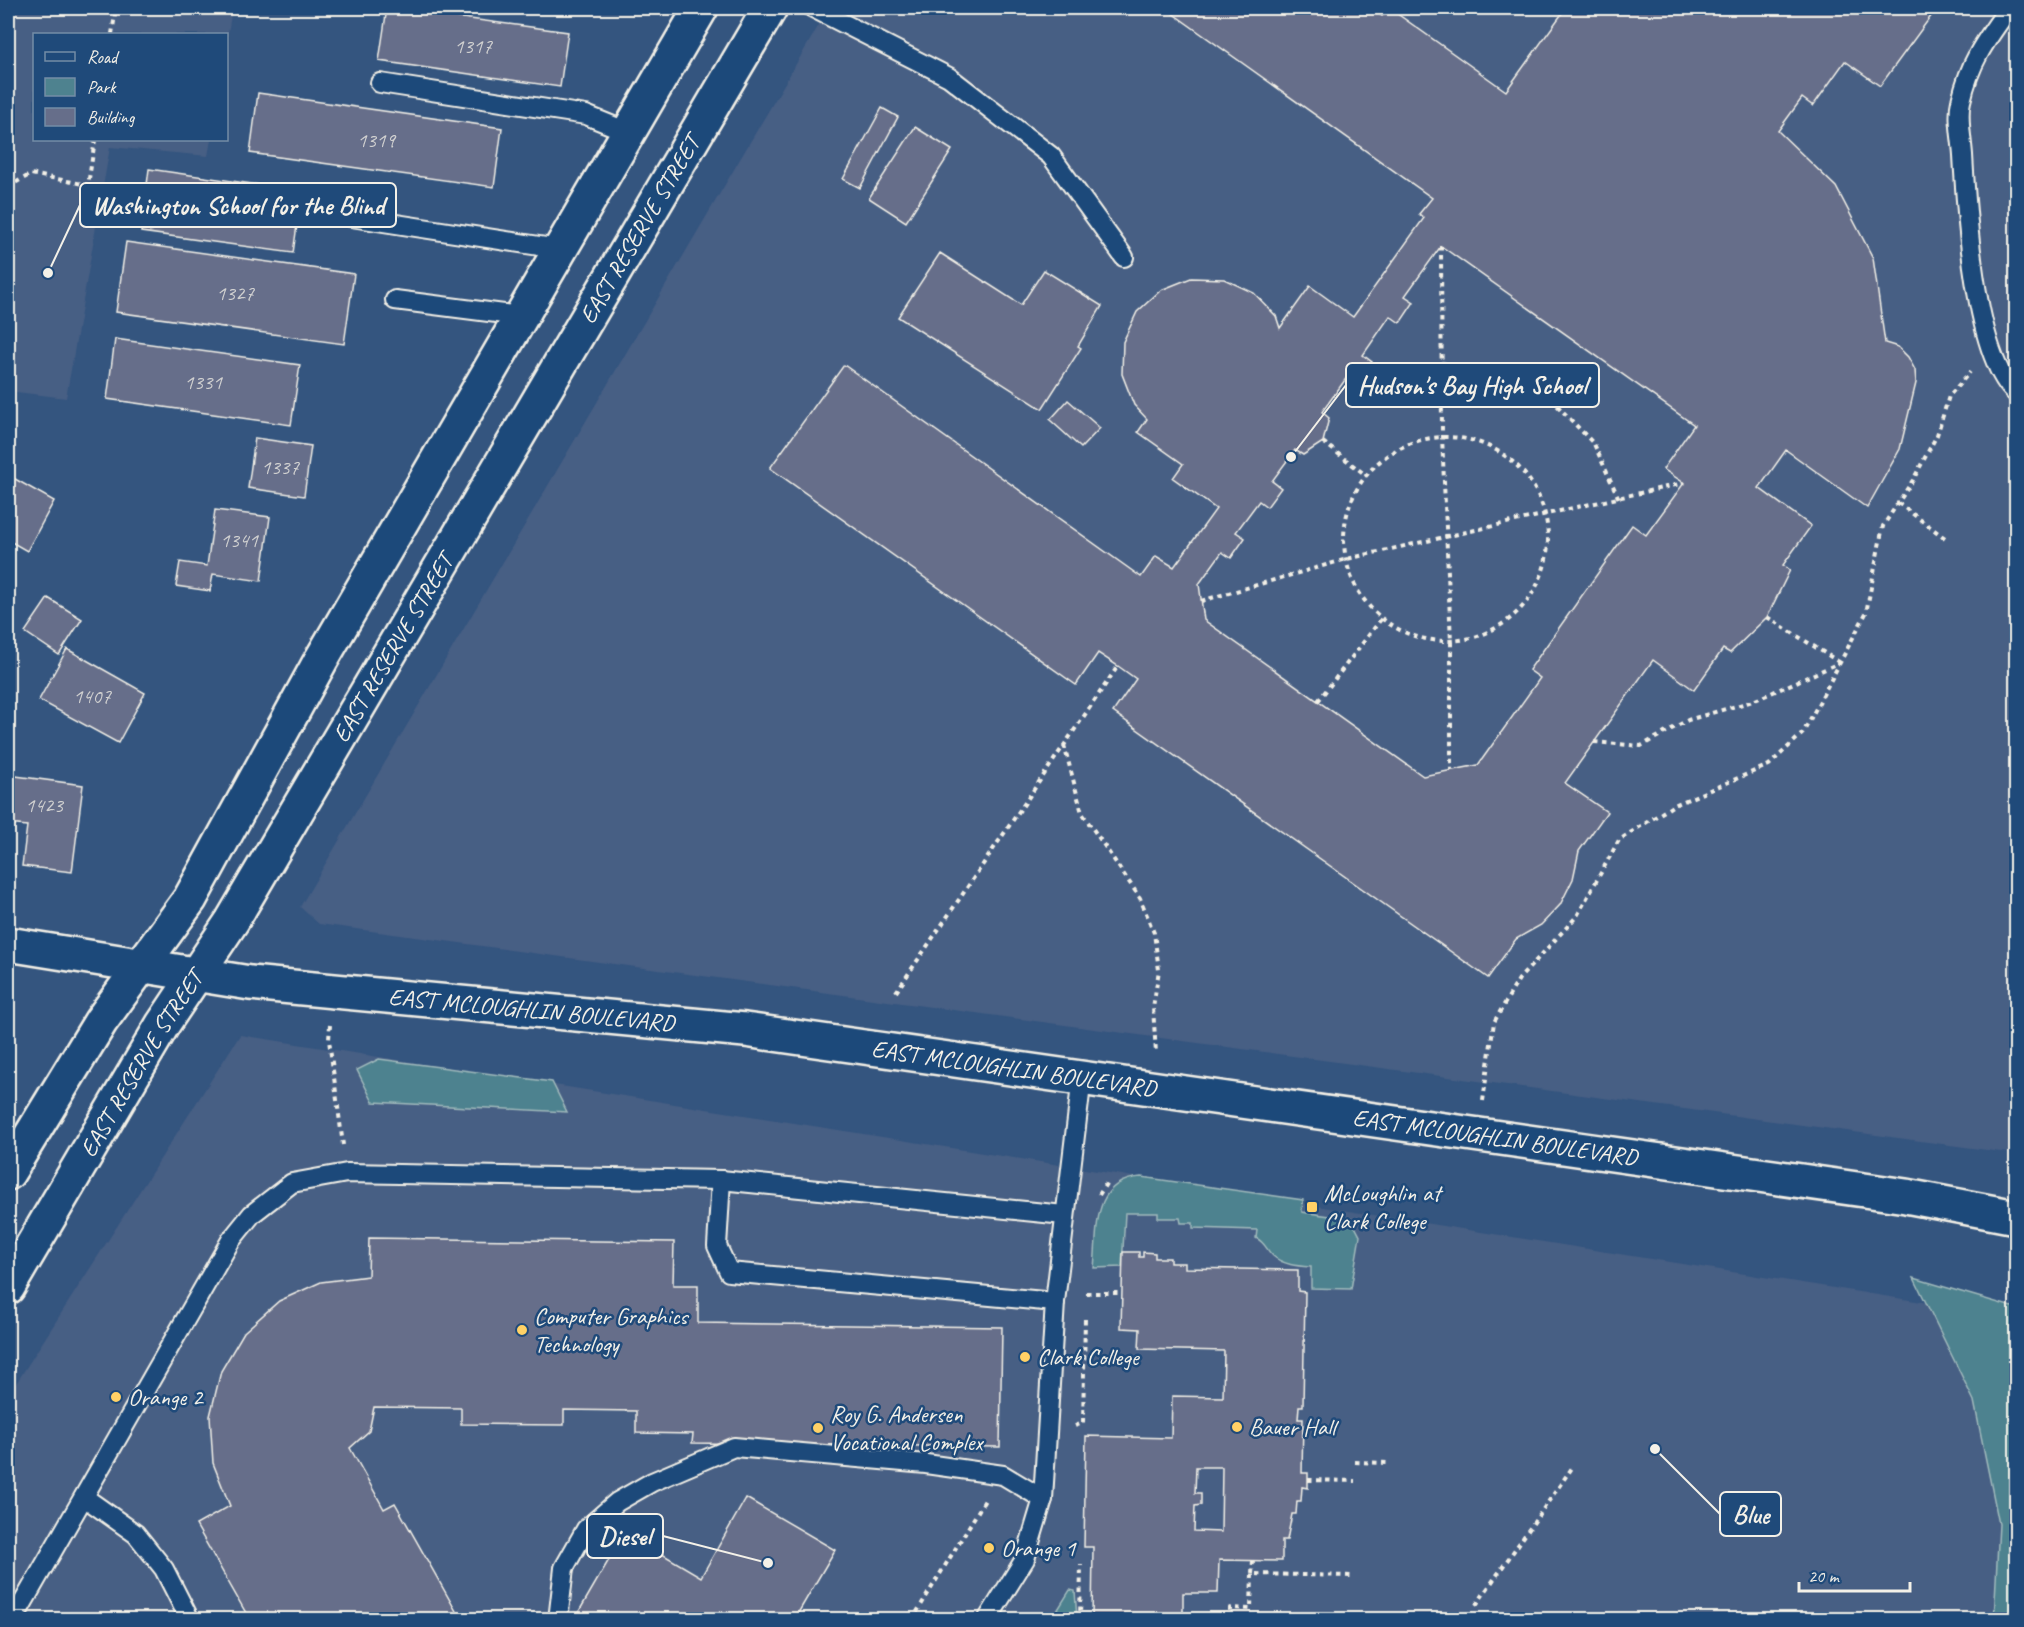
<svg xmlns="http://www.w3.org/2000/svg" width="2024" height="1627" viewBox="0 0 2024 1627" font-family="Caveat,sans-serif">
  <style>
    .built { fill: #475f84 }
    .green { fill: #4e828f; stroke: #a1babc; stroke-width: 1.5 }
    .building { fill: #666e8a; stroke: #f4f1e8; stroke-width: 1.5; fill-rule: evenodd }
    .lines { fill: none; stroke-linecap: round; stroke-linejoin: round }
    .lane-casing { stroke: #f4f1e8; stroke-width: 22 }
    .secondary-casing { stroke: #f4f1e8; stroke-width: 38 }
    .path { stroke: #f4f1e8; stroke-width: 4; stroke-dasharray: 4.5 4.5; stroke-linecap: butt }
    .lane { stroke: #1f4a7a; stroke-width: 18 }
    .secondary { stroke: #1f4a7a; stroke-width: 33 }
    .poi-dot { fill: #ffd166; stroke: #1f4a7a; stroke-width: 2 }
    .labels { text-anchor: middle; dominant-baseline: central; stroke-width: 5; stroke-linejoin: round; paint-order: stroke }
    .number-label { font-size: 21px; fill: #d0d0d0 }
    .street-label { font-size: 24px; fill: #f4f1e8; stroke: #1f4a7a }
    .poi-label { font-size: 24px; fill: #f4f1e8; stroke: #1f4a7a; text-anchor: start }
    .leader { fill: none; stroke: #f4f1e8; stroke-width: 2 }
    .callout-dot { fill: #f4f1e8; stroke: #1f4a7a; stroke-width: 2 }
    .callout { fill: #1f4a7a; stroke: #f4f1e8; stroke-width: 2 }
    .callout-label { font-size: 26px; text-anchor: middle; font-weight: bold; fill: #f4f1e8 }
  </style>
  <rect width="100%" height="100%" fill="#34557f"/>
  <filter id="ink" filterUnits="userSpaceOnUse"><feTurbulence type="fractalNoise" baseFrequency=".0167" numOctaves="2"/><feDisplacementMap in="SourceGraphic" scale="12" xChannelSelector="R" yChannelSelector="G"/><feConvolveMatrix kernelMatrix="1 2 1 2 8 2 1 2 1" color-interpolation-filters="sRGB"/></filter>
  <g filter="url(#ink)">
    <g class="built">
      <polygon points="8,8 232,8 227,40 226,34 34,34 34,140 211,140 208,156 110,147 66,398 8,391"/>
      <polygon points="829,8 2016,8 2016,1154 319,924 300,907"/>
      <polygon points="240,1035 2016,1317 2016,1619 8,1619 8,1396"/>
    </g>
    <g class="green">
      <polygon points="379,1059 552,1082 567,1112 373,1102 357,1070"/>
      <path d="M1141,1177l162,23 -1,12 49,7 9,17 -9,53 -40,-1v-21c-13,-1 -28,-2 -38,-11 -7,-6 -7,-13 -17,-18l1,-8 -64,-2v-5h-12l-1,-5h-22v-5h-33l-3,54 -28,1c4,-39 -3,-87 47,-91z"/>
      <polygon points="1914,1278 2016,1308 2016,1619 1994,1619 1999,1524 1974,1401"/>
      <polygon points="1070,1590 1075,1591 1077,1619 1052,1619"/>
    </g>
    <g class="building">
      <polygon points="387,8 568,32 560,87 379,61"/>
      <path d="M1165,8h205l12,8 7,-8 117,83 60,-83h371l-57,78 -35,-25 -32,45 -11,-8 -24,33 58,56 37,71 12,85 13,4 10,10 7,13 1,13 -16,66 -33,59 -81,-58 -27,38 52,38 -28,39 7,5 -23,47 -37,36 -7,-4 -29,41 -41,-30 -88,123 42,29 -28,39 -6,28 -13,26 -19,20 -25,14 -28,39 -375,-266 23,-33 -18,-13 -20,-13 -22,32 -306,-217 74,-103 297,212 15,-21 18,11 42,-58 -43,-31 10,-14 -45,-32 9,-13 -13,-14 -12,-31 1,-32 14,-30 24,-22 30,-12 33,1 30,14 22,23 4,12 30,-42 43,31 71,-99 -5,-4 13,-16zM1441,246l253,179 -31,44 21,14 -38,52 -14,-10 -103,145 11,8 -62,87 -55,11 -219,-156 -5,-36 23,-32 9,6 14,-20 -9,-6 23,-31 8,6 14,-19 -9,-7 23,-31 8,5 20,-13 6,-24 -7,-6 28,-39 9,7 13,-18 -9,-7 27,-39 10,7 14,-21 -9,-6z"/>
      <polygon points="258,93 502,128 494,187 250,153"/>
      <polygon points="882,108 898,117 860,188 843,179"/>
      <polygon points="915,127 952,150 906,222 869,198"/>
      <polygon points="149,169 302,191 293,253 141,232"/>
      <polygon points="126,242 354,274 344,344 116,312"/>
      <polygon points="940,253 1021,305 1044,270 1102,306 1078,346 1081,348 1042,409 898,317"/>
      <polygon points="115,339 300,365 291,425 107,399"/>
      <polygon points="1068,400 1100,428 1081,448 1050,420"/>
      <polygon points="255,438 311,446 304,496 248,488"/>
      <polygon points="8,475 54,501 27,551 8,540"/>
      <polygon points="215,510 270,517 261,581 213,574 210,591 176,586 180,562 207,566"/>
      <polygon points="48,598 82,619 59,655 25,632"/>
      <polygon points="67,649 145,693 118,743 39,700"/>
      <polygon points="8,775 83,785 72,872 22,866 27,826 8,824"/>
      <polygon points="369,1238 674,1242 673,1285 698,1285 698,1323 1002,1327 1000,1447 692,1443 693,1434 636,1433 636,1411 564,1410 564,1425 461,1424 461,1408 374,1407 369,1431 350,1448 384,1509 395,1503 457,1613 446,1620 250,1620 196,1525 230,1506 213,1463 210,1416 221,1371 244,1332 279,1301 321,1282 368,1276"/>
      <path d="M1123,1252h16v5h4v-5l12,1v5h15v5h15v5l113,2v21l7,1 -2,114h-4l-1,13h5l-1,54h6v15l-6,-1 -1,14h-4l-1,13h-4l-5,26h-5v21l-63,-1 -1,33h-35v25l-91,2 1,-73h-9l2,-111 85,2 1,-42 51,1 1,-46 -85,-2 1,-20 -19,-1zM1196,1467h26l-1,65 -27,-1 1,-25 6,-1v-12h-6z"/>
      <polygon points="746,1498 835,1550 794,1620 590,1620 578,1613 625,1532 701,1577"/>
    </g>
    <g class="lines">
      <g class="lane-casing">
        <g id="lane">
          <polyline points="813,8 949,77 1051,156 1124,257"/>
          <path d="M2009,8c-23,32 -39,53 -48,93 -4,16 1,38 2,54 3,55 12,203 53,238"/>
          <polyline points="380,83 586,115 628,132"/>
          <polyline points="351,217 559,249"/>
          <polyline points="395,300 520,316"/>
          <polyline points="721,1180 717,1246 729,1272 1055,1302"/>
          <polyline points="84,1497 136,1534 164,1569 190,1620"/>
          <polyline points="13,1620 231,1240 252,1214 292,1183 347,1173 721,1180 1064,1215"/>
          <polyline points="558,1620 564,1568 586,1529 617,1502 652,1482 734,1447 926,1464 1003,1475 1043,1499"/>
          <polyline points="987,1620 1025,1559 1043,1499 1055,1302 1082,1077"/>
        </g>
      </g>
      <g class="secondary-casing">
        <g id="secondary">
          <path id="s1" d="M8,944l242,39 495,47 1161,166 110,21"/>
          <polyline points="8,1173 101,1021 190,899 321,660 701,8"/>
          <path id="s2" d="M8,1287l155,-263 69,-103 538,-913"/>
        </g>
      </g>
      <g class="path">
        <polyline points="112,34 116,8"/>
        <polyline points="8,187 31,174 88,185 95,140"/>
        <polyline points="1441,246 1442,436 1451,642 1451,770"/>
        <polyline points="1441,363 1500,373 1553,401 1594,444 1619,499"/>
        <circle cx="1446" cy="539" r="102"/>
        <polyline points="1323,442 1367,476"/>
        <polyline points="1898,503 1945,538"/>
        <polyline points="1201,601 1347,559 1684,483"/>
        <polyline points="1767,617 1839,662"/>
        <polyline points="1318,701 1382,618"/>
        <polyline points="1594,742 1641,746 1688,720 1753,701 1839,663"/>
        <polyline points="1064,745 1082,813 1140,898 1154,933 1159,970 1153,1008 1156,1053"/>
        <polyline points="896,992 1118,666"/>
        <polyline points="330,1025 329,1040 343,1145"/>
        <polyline points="1483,1101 1494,1022 1519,979 1577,916 1619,840 1674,805 1769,765 1803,733 1866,613 1883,526 1913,480 1937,435 1949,396 1970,372"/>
        <polyline points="1099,1195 1107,1182"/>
        <polyline points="1086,1293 1122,1293"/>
        <polyline points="1075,1426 1083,1423 1085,1318"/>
        <polyline points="1355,1462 1387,1463"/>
        <polyline points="1308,1480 1355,1481"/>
        <polyline points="1252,1574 1253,1561"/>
        <polyline points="1476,1605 1574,1465"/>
        <polyline points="912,1620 985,1500"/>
        <polyline points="1080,1620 1081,1564"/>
        <polyline points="1230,1620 1230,1608 1251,1609 1252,1574 1354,1576"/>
      </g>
      <use href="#lane" class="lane"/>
      <use href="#secondary" class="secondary"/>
    </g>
  </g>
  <g class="poi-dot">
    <rect x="1306" y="1201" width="12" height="12" rx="3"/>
    <circle cx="522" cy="1330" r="6"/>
    <circle cx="1025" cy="1357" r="6"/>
    <circle cx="116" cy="1397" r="6"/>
    <circle cx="1237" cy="1427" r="6"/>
    <circle cx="818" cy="1428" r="6"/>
    <circle cx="989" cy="1548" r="6"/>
  </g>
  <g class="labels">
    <g class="number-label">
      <text x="473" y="46">1317</text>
      <text x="376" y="140">1319</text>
      <text x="235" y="293">1327</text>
      <text x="203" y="382">1331</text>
      <text x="280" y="467">1337</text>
      <text x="239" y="540">1341</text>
      <text x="92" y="696">1407</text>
      <text x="44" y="805">1423</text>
    </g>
    <g class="street-label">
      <text stroke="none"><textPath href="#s2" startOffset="1232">EAST RESERVE STREET</textPath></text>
      <text stroke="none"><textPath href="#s2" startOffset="746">EAST RESERVE STREET</textPath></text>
      <text stroke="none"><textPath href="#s1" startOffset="528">EAST MCLOUGHLIN BOULEVARD</textPath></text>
      <text stroke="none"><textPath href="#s2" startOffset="260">EAST RESERVE STREET</textPath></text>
      <text stroke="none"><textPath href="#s1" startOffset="1014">EAST MCLOUGHLIN BOULEVARD</textPath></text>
      <text stroke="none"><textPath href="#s1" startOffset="1500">EAST MCLOUGHLIN BOULEVARD</textPath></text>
    </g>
    <g class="poi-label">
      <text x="1324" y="1193">McLoughlin at<tspan x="1324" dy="28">Clark College</tspan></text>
      <text x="534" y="1316">Computer Graphics<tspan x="534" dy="28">Technology</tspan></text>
      <text x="1037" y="1357">Clark College</text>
      <text x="128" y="1397">Orange 2</text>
      <text x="830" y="1414">Roy G. Andersen<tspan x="830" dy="28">Vocational Complex</tspan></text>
      <text x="1249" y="1427">Bauer Hall</text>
      <text x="1001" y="1548">Orange 1</text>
    </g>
  </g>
  <path class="leader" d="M48 273L80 205M1291 457L1346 385M1655 1449L1720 1514M768 1563L663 1536"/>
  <g class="callout-dot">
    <circle cx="48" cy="273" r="6"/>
    <circle cx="1291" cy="457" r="6"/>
    <circle cx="1655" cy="1449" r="6"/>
    <circle cx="768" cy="1563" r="6"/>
  </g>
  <g class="callout">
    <rect x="80" y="183" width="316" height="44" rx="6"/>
    <rect x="1346" y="363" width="253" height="44" rx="6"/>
    <rect x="1720" y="1492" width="61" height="44" rx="6"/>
    <rect x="587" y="1514" width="76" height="44" rx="6"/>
  </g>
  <g class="callout-label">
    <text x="238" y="214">Washington School for the Blind</text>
    <text x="1472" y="394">Hudson's Bay High School</text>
    <text x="1751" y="1523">Blue</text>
    <text x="625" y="1545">Diesel</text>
  </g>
  <rect width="2024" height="1627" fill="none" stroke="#1f4a7a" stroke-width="30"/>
  <rect x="15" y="15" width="1994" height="1597" fill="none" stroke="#f4f1e8" stroke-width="2" filter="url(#ink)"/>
  <rect x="33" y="33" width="195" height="108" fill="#1f4a7a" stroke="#748da6" stroke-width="1.5"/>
  <rect x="45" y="52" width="30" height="9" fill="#1f4a7a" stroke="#748da6" stroke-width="1.5"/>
  <text x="87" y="63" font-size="18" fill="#f4f1e8">Road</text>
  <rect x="45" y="78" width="30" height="18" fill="#4e828f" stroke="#748da6" stroke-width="1.5"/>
  <text x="87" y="93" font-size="18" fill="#f4f1e8">Park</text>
  <rect x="45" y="108" width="30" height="18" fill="#666e8a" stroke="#748da6" stroke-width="1.5"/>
  <text x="87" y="123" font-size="18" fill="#f4f1e8">Building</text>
  <path d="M1799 1582v9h111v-9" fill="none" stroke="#f4f1e8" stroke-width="3"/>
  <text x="1808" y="1582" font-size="18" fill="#f4f1e8" stroke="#1f4a7a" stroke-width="4.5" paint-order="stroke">20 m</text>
</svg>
